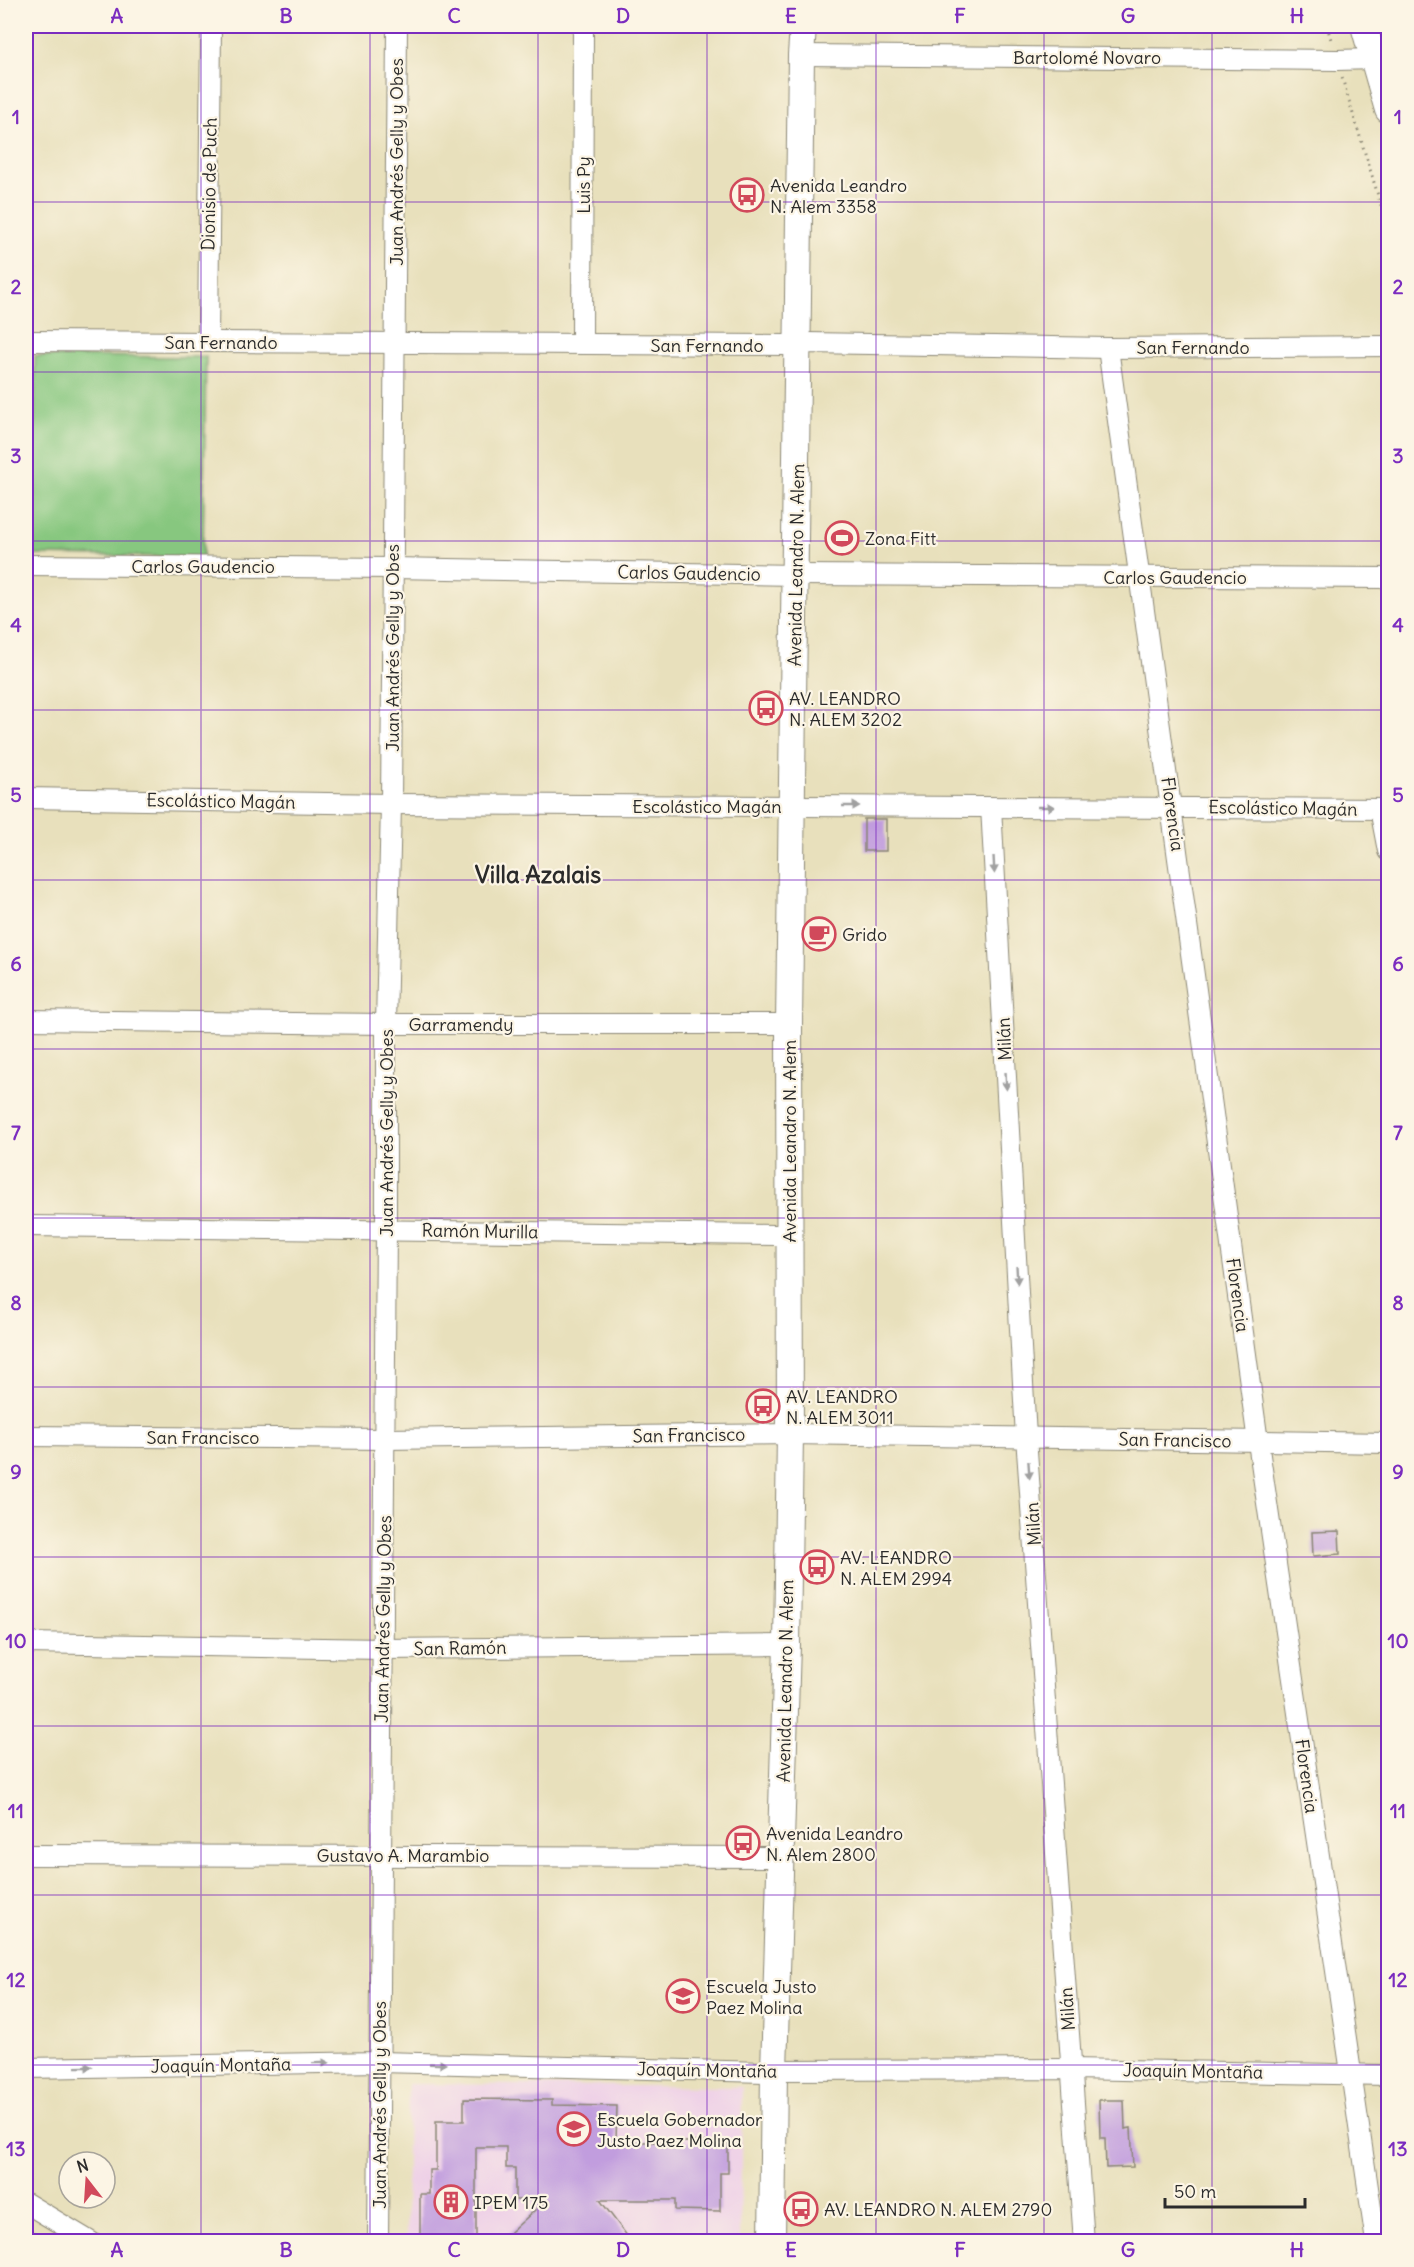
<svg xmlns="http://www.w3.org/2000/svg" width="1414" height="2267" viewBox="0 0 1414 2267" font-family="Delius,sans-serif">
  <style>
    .built { fill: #eed0e7 }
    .green { fill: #87c77f; stroke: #597955; stroke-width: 1.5 }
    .building { fill: #c19dde }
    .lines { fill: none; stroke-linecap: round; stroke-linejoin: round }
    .minor-casing { stroke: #8a8674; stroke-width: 22 }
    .major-casing { stroke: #8a8674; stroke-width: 28 }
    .path { stroke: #8a8674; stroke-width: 3; stroke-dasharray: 1.5 4.5; stroke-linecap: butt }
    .minor { stroke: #fff; stroke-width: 20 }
    .major { stroke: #fff; stroke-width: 26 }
    .oneway { fill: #a0a0a0 }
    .grid { fill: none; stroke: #7b2cbf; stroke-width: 1.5; stroke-opacity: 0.55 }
    .labels { text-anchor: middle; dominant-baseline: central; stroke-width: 4.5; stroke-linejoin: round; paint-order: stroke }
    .street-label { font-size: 18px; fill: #2b2b2b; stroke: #fcf5e5 }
    .poi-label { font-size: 18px; fill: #2b2b2b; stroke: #fcf5e5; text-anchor: start }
    .district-label { font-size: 24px; font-weight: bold; fill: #2b2b2b; stroke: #fcf5e5 }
    .neatline { fill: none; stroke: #7b2cbf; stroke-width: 2 }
    .grid-label { font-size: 20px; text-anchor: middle; font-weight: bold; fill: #7b2cbf }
  </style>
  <rect width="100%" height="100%" fill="#fcf5e5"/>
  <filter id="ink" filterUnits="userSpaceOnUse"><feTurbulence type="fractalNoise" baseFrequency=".0167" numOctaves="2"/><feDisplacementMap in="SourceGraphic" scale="12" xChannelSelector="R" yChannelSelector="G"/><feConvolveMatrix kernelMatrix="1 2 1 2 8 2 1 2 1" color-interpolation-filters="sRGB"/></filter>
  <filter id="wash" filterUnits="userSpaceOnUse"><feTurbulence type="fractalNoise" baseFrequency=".008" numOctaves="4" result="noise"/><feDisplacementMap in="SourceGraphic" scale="24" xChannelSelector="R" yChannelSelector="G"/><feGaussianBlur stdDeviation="1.35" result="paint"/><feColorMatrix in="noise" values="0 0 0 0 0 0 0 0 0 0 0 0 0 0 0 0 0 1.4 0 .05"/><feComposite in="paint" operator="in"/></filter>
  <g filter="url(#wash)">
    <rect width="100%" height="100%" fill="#e8e0bc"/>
    <polygon class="built" points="408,2084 742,2087 740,2241 406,2242"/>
    <g class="green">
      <polygon points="35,356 206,357 203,557 33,555"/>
      <polygon points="26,2227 52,2241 26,2241"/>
    </g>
    <g id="blocks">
      <g class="building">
        <rect x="864" y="819" width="22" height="32"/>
        <polygon points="1339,1531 1340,1554 1313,1556 1312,1532"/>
        <polygon points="464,2099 552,2100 552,2105 617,2106 616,2142 728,2142 728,2173 720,2173 720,2211 675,2210 675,2200 600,2200 631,2241 501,2241 546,2200 515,2200 515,2168 506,2168 506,2147 476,2147 476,2241 420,2241 420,2194 429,2194 429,2170 436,2170 436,2121 464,2121"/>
        <polygon points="1099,2100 1124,2100 1125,2129 1131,2128 1133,2167 1106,2168 1105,2138 1100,2138"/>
      </g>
    </g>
  </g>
  <g filter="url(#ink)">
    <use href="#blocks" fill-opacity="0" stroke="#8a8674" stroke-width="1.5"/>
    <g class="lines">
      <g class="minor-casing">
        <g id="minor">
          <polyline points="801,55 1337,60 1374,59 1388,55"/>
          <polyline points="26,341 785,345 808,343 1108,348 1388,346"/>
          <polyline points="208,342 211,26"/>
          <polyline points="582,344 583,26"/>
          <polyline points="1108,348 1258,1442 1376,2242"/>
          <polyline points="26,565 392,568 796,575 1388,578"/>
          <polyline points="26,798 391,804 1388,809"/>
          <polyline points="991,807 1026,1437 1084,2242"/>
          <polyline points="1380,809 1388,851"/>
          <polyline points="26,1020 386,1024 789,1024"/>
          <polyline points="26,1226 777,1235 790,1232"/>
          <polyline points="26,1436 385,1439 790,1434 1388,1443"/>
          <polyline points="26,1643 383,1649 787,1645"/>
          <polyline points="26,1855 781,1857"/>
          <polyline points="26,2068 380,2062 765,2072 774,2070 1071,2069 1388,2075"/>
          <polyline points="26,2203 91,2242"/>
          <polyline points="378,2242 386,1229 386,1024 391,804 397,26"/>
        </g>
      </g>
      <g class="major-casing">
        <g id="major">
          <polyline points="1364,26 1388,110"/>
          <polyline points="772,2242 774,2070 787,1645 790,1434 789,1024 801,55 803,26"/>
        </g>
      </g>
      <g class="path">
        <polyline points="1327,26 1332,43"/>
        <polyline points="1342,78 1388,228"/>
      </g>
      <use href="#minor" class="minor"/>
      <use href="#major" class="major"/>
    </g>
    <defs><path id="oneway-solid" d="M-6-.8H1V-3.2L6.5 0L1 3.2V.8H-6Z" transform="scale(1.5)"/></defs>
    <g class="oneway">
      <use href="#oneway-solid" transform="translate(851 806)"/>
      <use href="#oneway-solid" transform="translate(1046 807)"/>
      <use href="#oneway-solid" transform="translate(994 865) rotate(87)"/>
      <use href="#oneway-solid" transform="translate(1006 1081) rotate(87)"/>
      <use href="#oneway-solid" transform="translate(1017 1275) rotate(87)"/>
      <use href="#oneway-solid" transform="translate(1029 1470) rotate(86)"/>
      <use href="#oneway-solid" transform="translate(321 2063) rotate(-1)"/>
      <use href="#oneway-solid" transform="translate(438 2064) rotate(2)"/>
      <use href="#oneway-solid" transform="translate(84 2067) rotate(-1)"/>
    </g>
  </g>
  <path class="grid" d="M201,26v2216M370,26v2216M538,26v2216M707,26v2216M876,26v2216M1044,26v2216M1212,26v2216M26,202h1362M26,372h1362M26,541h1362M26,710h1362M26,880h1362M26,1049h1362M26,1218h1362M26,1387h1362M26,1557h1362M26,1726h1362M26,1895h1362M26,2065h1362"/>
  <defs>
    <g id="bus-ring" transform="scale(1.725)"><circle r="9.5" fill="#fcf5e5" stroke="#d1495b" stroke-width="1.5"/><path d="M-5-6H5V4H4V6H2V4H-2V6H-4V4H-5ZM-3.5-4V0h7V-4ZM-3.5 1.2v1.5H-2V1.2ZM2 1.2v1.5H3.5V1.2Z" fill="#d1495b"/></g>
    <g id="stadium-ring" transform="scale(1.725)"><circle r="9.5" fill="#fcf5e5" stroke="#d1495b" stroke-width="1.5"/><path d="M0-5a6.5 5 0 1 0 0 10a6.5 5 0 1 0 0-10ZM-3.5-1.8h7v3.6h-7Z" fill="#d1495b"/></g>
    <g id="cafe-ring" transform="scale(1.725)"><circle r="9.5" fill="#fcf5e5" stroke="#d1495b" stroke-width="1.5"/><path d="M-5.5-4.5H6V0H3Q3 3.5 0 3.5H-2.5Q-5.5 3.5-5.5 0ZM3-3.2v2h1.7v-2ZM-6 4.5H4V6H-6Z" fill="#d1495b"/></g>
    <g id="school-ring" transform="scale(1.725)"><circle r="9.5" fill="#fcf5e5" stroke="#d1495b" stroke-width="1.5"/><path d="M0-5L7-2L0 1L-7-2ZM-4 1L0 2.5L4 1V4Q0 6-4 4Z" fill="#d1495b"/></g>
    <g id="building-ring" transform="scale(1.725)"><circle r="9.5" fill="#fcf5e5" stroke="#d1495b" stroke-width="1.5"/><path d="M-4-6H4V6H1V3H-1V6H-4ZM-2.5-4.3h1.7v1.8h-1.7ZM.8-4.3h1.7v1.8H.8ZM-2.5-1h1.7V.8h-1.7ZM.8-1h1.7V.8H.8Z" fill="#d1495b"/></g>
  </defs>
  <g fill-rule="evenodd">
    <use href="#bus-ring" x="747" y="195"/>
    <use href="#stadium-ring" x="842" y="538"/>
    <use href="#bus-ring" x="766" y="708"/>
    <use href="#cafe-ring" x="819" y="934"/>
    <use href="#bus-ring" x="763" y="1406"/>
    <use href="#bus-ring" x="817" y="1567"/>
    <use href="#bus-ring" x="743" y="1843"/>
    <use href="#school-ring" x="683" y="1996"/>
    <use href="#school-ring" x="574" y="2129"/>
    <use href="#building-ring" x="451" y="2202"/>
    <use href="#bus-ring" x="801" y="2209"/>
  </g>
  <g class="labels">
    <g class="street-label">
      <text x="1087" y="57">Bartolomé Novaro</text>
      <text transform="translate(396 162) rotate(-90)">Juan Andrés Gelly y Obes</text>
      <text transform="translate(209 184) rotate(-89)">Dionisio de Puch</text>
      <text transform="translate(583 185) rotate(-90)">Luis Py</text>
      <text x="221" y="342">San Fernando</text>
      <text x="707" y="345">San Fernando</text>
      <text x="1193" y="347">San Fernando</text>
      <text transform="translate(796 565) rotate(-89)">Avenida Leandro N. Alem</text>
      <text x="203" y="566">Carlos Gaudencio</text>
      <text transform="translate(689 573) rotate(1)">Carlos Gaudencio</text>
      <text x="1175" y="577">Carlos Gaudencio</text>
      <text transform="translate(392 648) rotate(-90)">Juan Andrés Gelly y Obes</text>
      <text transform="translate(221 801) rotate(1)">Escolástico Magán</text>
      <text x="707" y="806">Escolástico Magán</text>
      <text transform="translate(1283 808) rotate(1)">Escolástico Magán</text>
      <text transform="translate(1173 814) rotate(82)">Florencia</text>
      <text x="461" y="1024">Garramendy</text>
      <text transform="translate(1004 1039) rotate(-93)">Milán</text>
      <text transform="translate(386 1133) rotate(-90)">Juan Andrés Gelly y Obes</text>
      <text transform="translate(789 1141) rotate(-90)">Avenida Leandro N. Alem</text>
      <text transform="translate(480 1231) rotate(1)">Ramón Murilla</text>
      <text transform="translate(1238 1295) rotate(82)">Florencia</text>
      <text transform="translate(689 1435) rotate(-1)">San Francisco</text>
      <text x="203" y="1437">San Francisco</text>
      <text transform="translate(1175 1440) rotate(1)">San Francisco</text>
      <text transform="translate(1033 1524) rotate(-94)">Milán</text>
      <text transform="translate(383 1619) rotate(-89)">Juan Andrés Gelly y Obes</text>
      <text transform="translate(460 1648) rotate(-1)">San Ramón</text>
      <text transform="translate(785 1681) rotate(-89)">Avenida Leandro N. Alem</text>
      <text transform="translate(1307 1776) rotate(82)">Florencia</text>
      <text x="403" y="1855">Gustavo A. Marambio</text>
      <text transform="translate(1067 2009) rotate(-94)">Milán</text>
      <text transform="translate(221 2065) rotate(-1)">Joaquín Montaña</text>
      <text transform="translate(707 2070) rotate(1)">Joaquín Montaña</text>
      <text transform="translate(1193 2071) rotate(1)">Joaquín Montaña</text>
      <text transform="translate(379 2105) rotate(-90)">Juan Andrés Gelly y Obes</text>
    </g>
    <g class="poi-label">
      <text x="770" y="185">Avenida Leandro<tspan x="770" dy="21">N. Alem 3358</tspan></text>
      <text x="865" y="538">Zona Fitt</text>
      <text x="789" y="698">AV. LEANDRO<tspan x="789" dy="21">N. ALEM 3202</tspan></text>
      <text x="842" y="934">Grido</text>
      <text x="786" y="1396">AV. LEANDRO<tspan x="786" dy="21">N. ALEM 3011</tspan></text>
      <text x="840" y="1557">AV. LEANDRO<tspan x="840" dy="21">N. ALEM 2994</tspan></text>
      <text x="766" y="1833">Avenida Leandro<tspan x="766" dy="21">N. Alem 2800</tspan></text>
      <text x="706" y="1986">Escuela Justo<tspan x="706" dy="21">Paez Molina</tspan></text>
      <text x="597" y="2119">Escuela Gobernador<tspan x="597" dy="21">Justo Paez Molina</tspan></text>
      <text x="474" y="2202">IPEM 175</text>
      <text x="824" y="2209">AV. LEANDRO N. ALEM 2790</text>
    </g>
    <g class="district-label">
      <text x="538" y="874">Villa Azalais</text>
    </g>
  </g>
  <rect width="1414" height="2267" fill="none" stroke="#fcf5e5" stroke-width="66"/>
  <g transform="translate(87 2180) rotate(343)"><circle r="28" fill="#fcf5e5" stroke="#a8a49b" stroke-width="1.5"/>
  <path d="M0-4.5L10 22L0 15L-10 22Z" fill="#d1495b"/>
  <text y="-9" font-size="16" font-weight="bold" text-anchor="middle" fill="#2b2b2b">N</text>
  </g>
  <path d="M1165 2198v9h140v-9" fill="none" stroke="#2b2b2b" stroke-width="3"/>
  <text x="1174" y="2198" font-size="18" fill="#2b2b2b" stroke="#fcf5e5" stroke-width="4.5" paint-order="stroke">50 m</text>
  <rect x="33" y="33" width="1348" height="2201" class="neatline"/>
  <g class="grid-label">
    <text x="117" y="23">A</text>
    <text x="286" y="23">B</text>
    <text x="454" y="23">C</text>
    <text x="623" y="23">D</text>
    <text x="791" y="23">E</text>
    <text x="960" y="23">F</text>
    <text x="1128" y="23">G</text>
    <text x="1297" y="23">H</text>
    <text x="16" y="124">1</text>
    <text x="1398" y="124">1</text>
    <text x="16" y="294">2</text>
    <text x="1398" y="294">2</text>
    <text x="16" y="463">3</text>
    <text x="1398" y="463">3</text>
    <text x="16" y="632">4</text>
    <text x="1398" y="632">4</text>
    <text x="16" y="802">5</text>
    <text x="1398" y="802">5</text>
    <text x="16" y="971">6</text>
    <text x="1398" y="971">6</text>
    <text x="16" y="1140">7</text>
    <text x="1398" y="1140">7</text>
    <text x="16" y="1310">8</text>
    <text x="1398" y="1310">8</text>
    <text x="16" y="1479">9</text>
    <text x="1398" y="1479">9</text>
    <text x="16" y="1648">10</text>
    <text x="1398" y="1648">10</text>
    <text x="16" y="1818">11</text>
    <text x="1398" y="1818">11</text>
    <text x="16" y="1987">12</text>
    <text x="1398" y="1987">12</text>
    <text x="16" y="2156">13</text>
    <text x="1398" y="2156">13</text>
    <text x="117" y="2257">A</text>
    <text x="286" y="2257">B</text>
    <text x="454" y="2257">C</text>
    <text x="623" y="2257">D</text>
    <text x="791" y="2257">E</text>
    <text x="960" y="2257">F</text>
    <text x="1128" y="2257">G</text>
    <text x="1297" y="2257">H</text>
  </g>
</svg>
